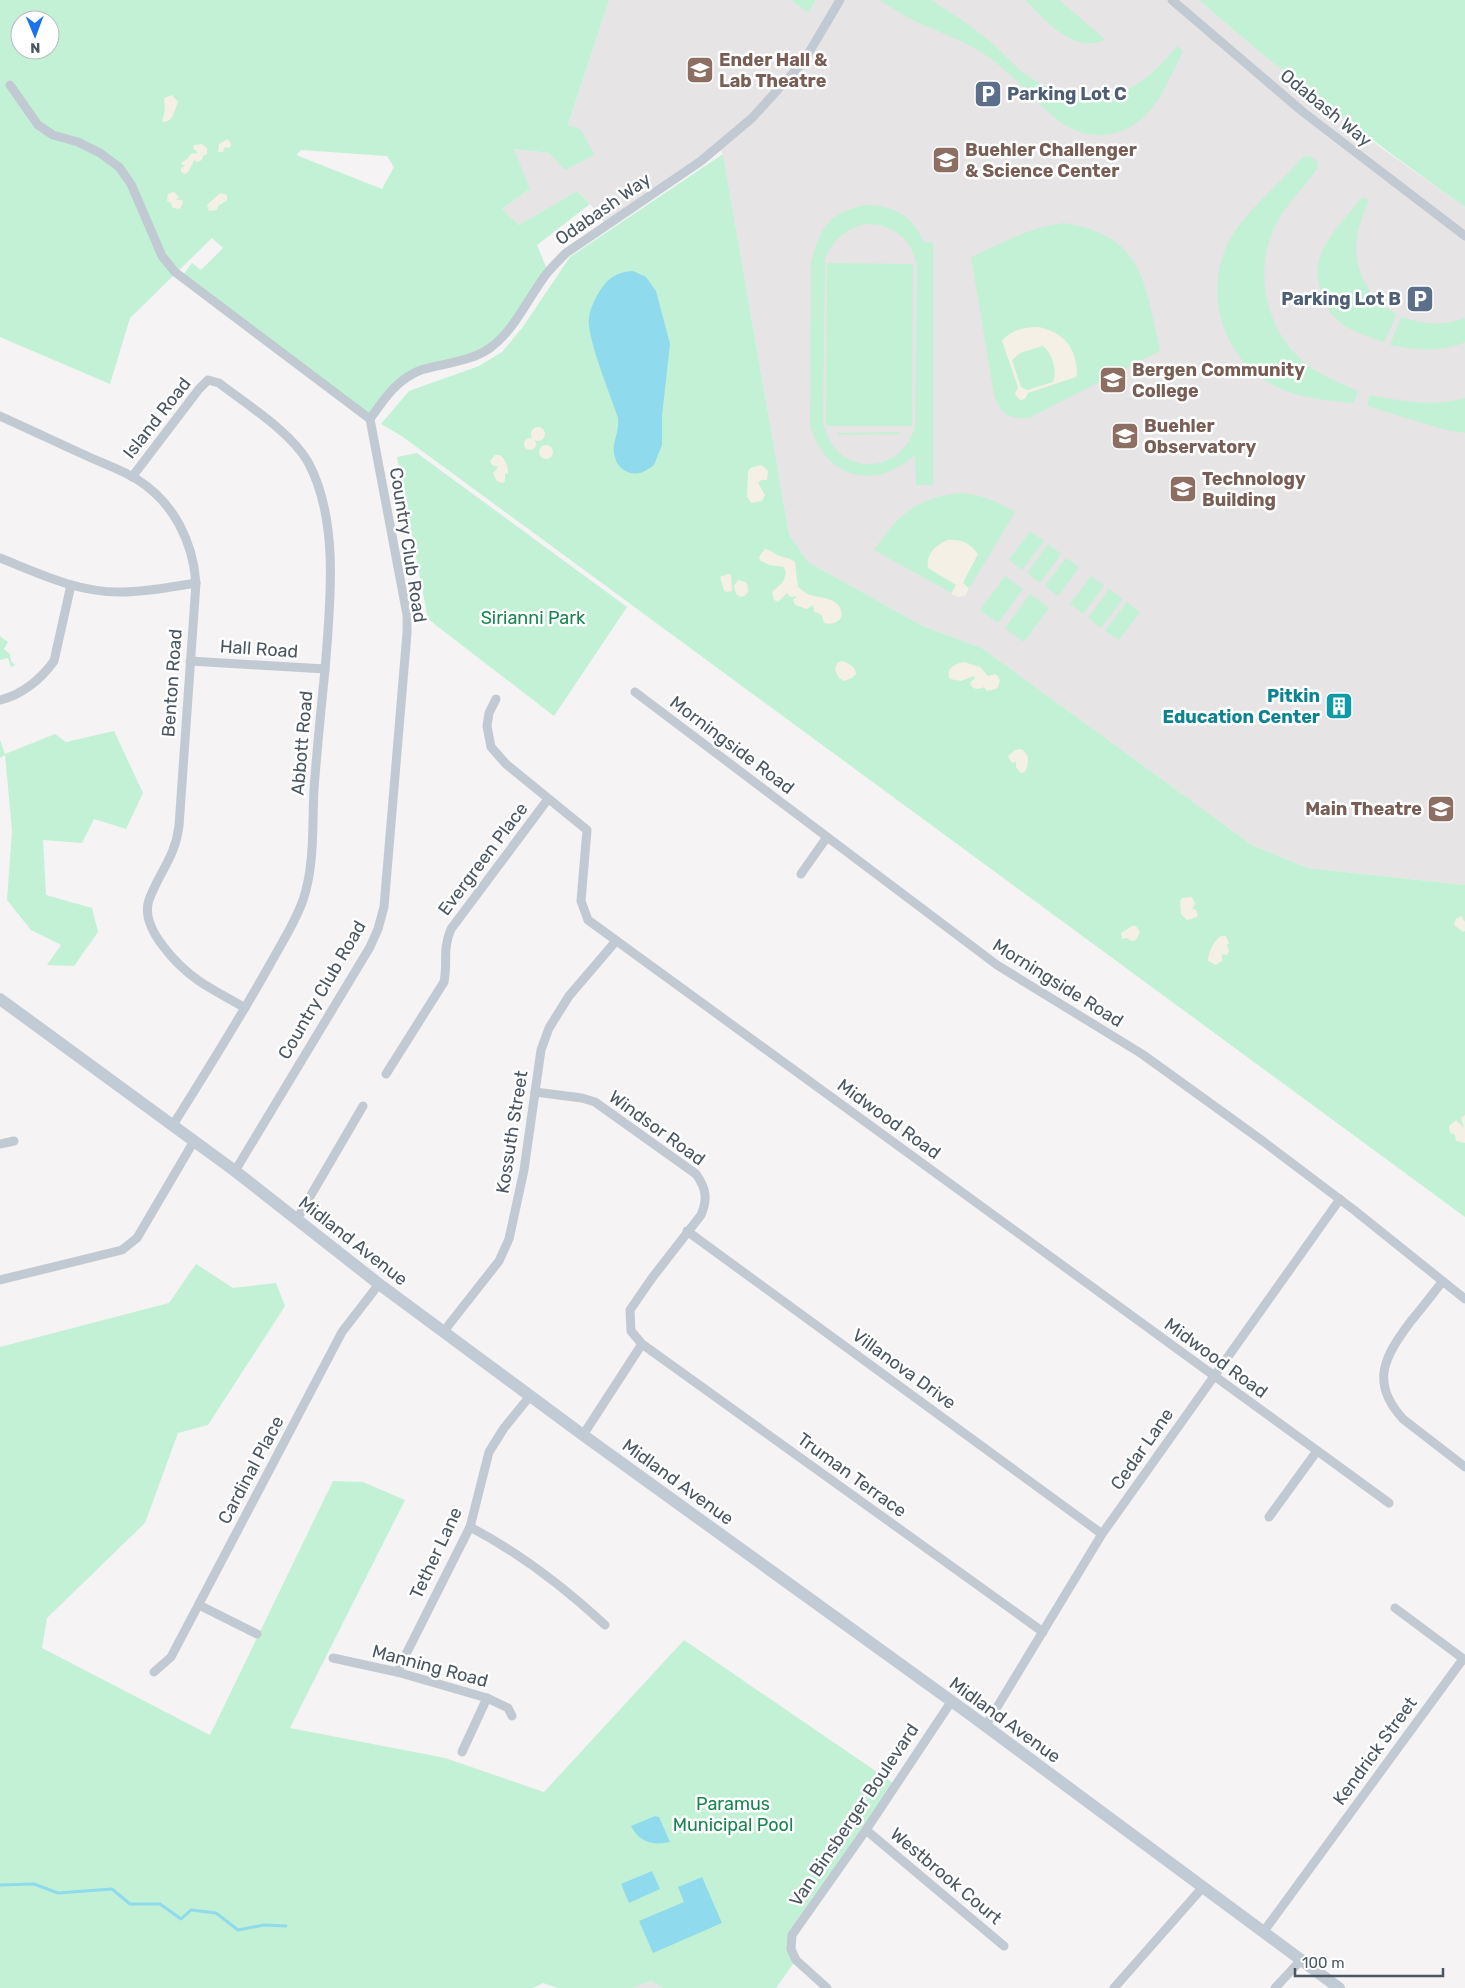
<svg xmlns="http://www.w3.org/2000/svg" width="1465" height="1988" viewBox="0 0 1465 1988" font-family="Rubik,sans-serif">
  <style>
    .education { fill: #e6e4e5 }
    .green { fill: #c3f1d5; fill-rule: evenodd }
    .sand { fill: #f5f0e5; fill-rule: evenodd }
    .water { fill: #90daee }
    .lines { fill: none; stroke-linecap: round; stroke-linejoin: round }
    .stream { stroke: #90daee; stroke-width: 3 }
    .street { stroke: #c1cad2; stroke-width: 9 }
    .secondary { stroke: #c1cbd6; stroke-width: 12 }
    .labels { text-anchor: middle; dominant-baseline: central; stroke-width: 5; stroke-linejoin: round; paint-order: stroke }
    .education-label { font-size: 18px; font-weight: bold; fill: #785e54; stroke: #fff; text-anchor: start }
    .service-label { font-size: 18px; font-weight: bold; fill: #4e5e75; stroke: #fff; text-anchor: start }
    .street-label { font-size: 18px; fill: #4a5661; stroke: #fff }
    .park-label { font-size: 18px; fill: #17864f; stroke: #fff }
    .culture-label { font-size: 18px; font-weight: bold; fill: #0d838f; stroke: #fff; text-anchor: end }
  </style>
  <rect width="100%" height="100%" fill="#f5f3f3"/>
  <g class="education">
    <polygon points="609,0 791,0 808,13 816,0 1199,0 1243,38 1380,147 1465,207 1465,885 1308,868 1252,845 982,648 923,626 808,562 789,534 723,154 718,148 606,225 590,204 577,191 519,225 502,209 530,189 513,149 549,153 568,125"/>
    <polygon points="651,1981 663,1988 632,1988"/>
  </g>
  <g class="green">
    <path d="M0,0h609l-41,125 12,4 15,26 -30,15 -16,-17 -35,-4 16,40 -28,20 17,16 58,-34 13,13 -53,41 11,27 -58,76 -86,31 -34,40 -187,-144 9,-12 9,7 22,-22 -11,-10 -82,80 -20,66 -110,-47zM20,20h30v30h-30zM301,150l86,6 7,11 -12,22 -86,-34z"/>
    <polygon points="791,0 816,0 808,13"/>
    <path d="M879,0h50l4,1c18,12 36,23 53,37 15,12 27,28 42,38 32,22 77,30 111,7 15,-10 26,-23 38,-37l6,5c-19,38 -32,79 -79,84 -17,2 -36,-6 -49,-17 -24,-21 -44,-46 -71,-64 -21,-14 -46,-22 -69,-33 -12,-6 -24,-14 -36,-21z"/>
    <path d="M1025,0h34l47,40c-34,14 -59,-19 -81,-40z"/>
    <path d="M1199,0h266v207c-92,-65 -182,-133 -266,-207z"/>
    <polygon points="723,154 789,534 808,562 923,626 982,648 1252,845 1308,868 1465,885 1465,1217 403,437 381,424 409,391 479,366 502,352 522,328 570,257"/>
    <path d="M1309,156l7,4 2,7c-13,21 -34,38 -44,61 -21,46 -7,107 34,137 15,12 33,18 50,26l-4,12c-27,-2 -57,-5 -81,-18 -50,-26 -70,-92 -45,-142 15,-30 52,-59 75,-86z"/>
    <path d="M1363,198l4,1 1,3c-4,11 -9,22 -11,34 -5,31 11,64 40,78l-13,28c-33,-11 -58,-19 -65,-58 -2,-9 -2,-21 2,-30 8,-20 26,-37 38,-54z"/>
    <path d="M867,205c29,1 45,11 57,37h9v243h-17l-1,-30c-41,37 -90,23 -105,-30l1,-163c10,-35 18,-50 56,-57zM867,224c26,0 45,15 50,42l-2,162c-18,52 -85,47 -92,-9l2,-160c8,-20 21,-31 42,-35z"/>
    <path d="M1064,223c80,12 81,61 96,128l-131,67c-20,1 -28,-3 -35,-23l-23,-138c31,-14 59,-30 93,-34z"/>
    <polygon points="827,263 913,264 912,426 826,426"/>
    <path d="M1401,317c22,7 42,10 64,1v24c-24,11 -50,8 -75,3z"/>
    <path d="M1370,395c31,6 63,12 95,3v35l-19,-3 -79,-24z"/>
    <polygon points="900,432 900,434 838,435 838,433"/>
    <polygon points="417,453 627,607 554,716 428,619 397,457"/>
    <path d="M961,493c21,2 36,8 54,19l-49,82 -9,2 -83,-46c24,-35 43,-53 87,-57z"/>
    <polygon points="1030,531 1044,541 1022,570 1009,560"/>
    <polygon points="1048,544 1061,554 1040,583 1027,573"/>
    <polygon points="1066,558 1079,567 1058,596 1045,586"/>
    <polygon points="1005,576 1023,589 998,623 980,610"/>
    <polygon points="1091,576 1104,586 1083,614 1070,604"/>
    <polygon points="1109,589 1123,599 1101,628 1088,618"/>
    <polygon points="1030,594 1049,608 1024,642 1005,628"/>
    <polygon points="1127,602 1140,612 1119,640 1105,631"/>
    <polygon points="0,636 8,642 4,649 10,654 11,661 15,665 11,667 8,658 0,660"/>
    <polygon points="114,731 143,793 126,829 94,819 82,843 43,840 46,895 92,908 98,932 74,966 47,965 61,945 31,930 7,900 12,830 5,755 0,758 0,740 5,754 55,734 66,742"/>
    <polygon points="196,1264 233,1288 276,1283 285,1306 208,1425 178,1433 145,1523 47,1618 42,1648 210,1735 333,1481 363,1482 405,1500 290,1728 445,1758 544,1792 684,1640 896,1785 792,1935 796,1960 776,1988 663,1988 651,1981 632,1988 558,1988 543,1983 533,1988 0,1988 0,1347 169,1303"/>
  </g>
  <g class="sand">
    <path d="M172,95l6,7c-4,9 -4,20 -16,20l3,-13 -1,-11z"/>
    <polygon points="228,139 231,144 231,146 229,148 225,147 223,152 218,152 219,144"/>
    <polygon points="202,144 207,148 207,154 203,156 202,160 197,162 194,160 189,171 185,174 181,172 181,168 186,165 182,165 181,163 187,159 191,154 198,153 193,148 194,145"/>
    <polygon points="174,192 179,197 176,200 182,200 183,203 180,209 173,208 171,203 167,201 168,194"/>
    <polygon points="220,193 227,195 227,200 218,206 217,210 209,211 207,205"/>
    <path d="M1038,327c26,5 39,21 39,48l-1,2 -48,16 -3,6 -5,1 -5,-6 3,-7 -16,-46c8,-11 23,-14 36,-14zM1042,346c10,5 16,26 11,36l-26,8 -6,-3 -9,-27 8,-7z"/>
    <circle cx="538" cy="434" r="7"/>
    <circle cx="530" cy="444" r="6"/>
    <circle cx="546" cy="452" r="7"/>
    <path d="M495,455h4c6,2 9,12 9,18l-3,1v7l-3,2 -5,-2 -4,-8 5,-6 -6,-2 -2,-4z"/>
    <polygon points="761,465 768,471 767,480 761,480 758,483 765,495 762,501 751,503 747,497 748,472 750,468"/>
    <path d="M947,540c13,-1 23,3 31,14l-15,29 6,5 -4,8 -6,1 -8,-3 5,-9 -28,-17c-2,-14 7,-22 19,-28z"/>
    <path d="M765,549c6,1 10,5 15,7 6,2 10,2 15,6l3,25c3,2 7,6 10,7 6,3 16,3 23,6 9,3 16,17 5,22 -3,2 -8,2 -12,1 -2,-7 -1,-9 -10,-11l-1,-7 -6,4 -12,-4 -2,-5 4,-3 -1,-1 -6,1 -3,-4 -9,9 -4,-2 -2,-8 11,-10 3,-9 -2,-6 -15,-2 -9,-5 -1,-3z"/>
    <polygon points="728,574 731,575 732,591 727,592 724,591 720,577"/>
    <path d="M738,580l8,2c3,7 4,13 -5,15l-5,-3 -2,-8z"/>
    <path d="M841,661c7,2 15,5 15,13l-4,4 -8,3 -5,-3 -4,-8 2,-7z"/>
    <path d="M964,662l16,5 8,9 8,-2 4,6 -2,7 -2,2 -9,2 -3,-4c-5,3 -13,3 -14,-5l5,-3 -1,-3 -13,5 -11,-2c-5,-11 5,-15 14,-17z"/>
    <path d="M1021,749c9,5 8,14 4,23l-4,1 -5,-6v-5l-4,1 -4,-7 7,-6z"/>
    <polygon points="1192,897 1195,904 1192,909 1196,910 1198,915 1197,917 1187,920 1181,914 1180,901 1182,898"/>
    <polygon points="1461,916 1465,922 1465,931 1463,932 1454,925 1456,919"/>
    <polygon points="1132,926 1136,926 1140,932 1136,940 1131,941 1127,938 1122,939 1121,933"/>
    <path d="M1221,936h5l3,7 -2,2 2,7 -2,3 -5,-1v7l-6,4 -8,-4c0,-8 6,-21 13,-25z"/>
    <polygon points="1465,1115 1465,1143 1456,1141 1455,1135 1450,1133 1449,1126 1456,1120 1464,1128 1461,1118"/>
  </g>
  <g class="water">
    <path d="M633,271l13,6 10,14 14,53 -8,72v29l-8,20c-4,3 -10,7 -14,8 -18,3 -28,-12 -26,-28 2,-10 5,-16 4,-27 -7,-22 -32,-81 -29,-101 1,-8 6,-18 10,-25 9,-14 17,-20 34,-21z"/>
    <path d="M655,1816l4,1 11,25c-17,4 -31,0 -39,-16z"/>
    <polygon points="652,1871 660,1889 629,1903 621,1884"/>
    <polygon points="702,1877 722,1923 653,1953 639,1921 684,1902 678,1887"/>
  </g>
  <g class="lines">
    <polyline class="stream" points="0,1885 34,1884 58,1893 112,1889 130,1904 160,1904 181,1919 191,1910 216,1913 238,1930 264,1925 286,1926"/>
    <g class="street">
      <polyline points="1172,0 1303,112 1465,236"/>
      <polyline points="10,85 38,125 53,135 78,142 100,153 119,167 131,184 162,256 175,272 370,419 407,615 407,633 384,907 378,929 370,947 235,1171"/>
      <path d="M0,416c29,13 58,27 87,40 17,8 36,14 51,24 36,23 55,62 58,103l-17,243c-4,32 -20,46 -30,74 -10,28 30,67 50,81 15,10 31,18 46,27"/>
      <path d="M370,419c14,-20 27,-40 51,-49 23,-7 49,-8 69,-22 26,-19 38,-51 58,-76 5,-6 12,-13 18,-19l135,-92 51,-43 52,-57 36,-61"/>
      <path d="M132,477l67,-88 9,-9 11,3c27,21 72,49 89,79 32,59 22,143 17,208 -4,39 -8,79 -11,119 -2,36 1,76 -11,111 -8,23 -22,44 -34,66 -30,54 -63,106 -96,159"/>
      <path d="M0,558c40,16 79,35 122,34 25,0 49,-5 74,-9"/>
      <polyline points="190,661 325,669"/>
      <polyline points="635,692 997,965 1142,1054 1264,1142 1354,1210 1465,1299"/>
      <polyline points="496,699 489,713 487,726 491,747 506,764 587,830 581,901 588,920 1389,1503"/>
      <path d="M0,700c22,-5 41,-21 54,-39l17,-76"/>
      <polyline points="801,874 827,837"/>
      <path d="M386,1074l58,-92c4,-20 -2,-32 7,-53l97,-130"/>
      <path d="M535,1092l47,6 13,4 101,72c10,14 12,25 5,41l-49,63 -22,32 1,21 11,13 -59,91"/>
      <polyline points="0,1144 14,1141"/>
      <polyline points="297,1219 363,1106"/>
      <polyline points="687,1231 1102,1534"/>
      <polyline points="0,1280 122,1250 137,1238 194,1141"/>
      <path d="M1442,1282c-10,13 -20,26 -31,39 -26,35 -42,61 -8,98l62,48"/>
      <polyline points="444,1331 499,1261 509,1239 524,1170 541,1050 549,1028 569,996 616,941"/>
      <polyline points="642,1344 1043,1632"/>
      <polyline points="1269,1517 1317,1451"/>
      <path d="M470,1527c50,26 94,60 135,98"/>
      <polyline points="199,1605 257,1634"/>
      <polyline points="1395,1608 1465,1660"/>
      <polyline points="333,1658 397,1672 487,1698 508,1708 512,1716"/>
      <polyline points="154,1672 171,1657 342,1332 379,1284"/>
      <polyline points="397,1672 470,1527 489,1452 504,1428 530,1396"/>
      <polyline points="985,1727 1102,1534 1340,1199"/>
      <polyline points="462,1752 487,1698"/>
      <polyline points="866,1830 1004,1946"/>
      <polyline points="1264,1931 1463,1659"/>
      <polyline points="827,1988 796,1960 791,1949 792,1935 866,1830 951,1702"/>
      <polyline points="1114,1988 1203,1887"/>
      <polyline points="1275,1988 1301,1960"/>
    </g>
    <polyline class="secondary" points="0,999 235,1171 379,1284 583,1435 968,1713 1339,1988"/>
  </g>
  <defs>
    <g id="university-square" transform="scale(1.4375)"><rect x="-9" y="-9" width="18" height="18" rx="4" fill="#8d6e63" stroke="#fff"/><path d="M0-5L7-2L0 1L-7-2ZM-4 1L0 2.5L4 1V4Q0 6-4 4Z" fill="#fff"/></g>
    <g id="parking-square" transform="scale(1.4375)"><rect x="-9" y="-9" width="18" height="18" rx="4" fill="#5c6f8a" stroke="#fff"/><path d="M-3.5-5.5H1a3.5 3.5 0 0 1 0 7H-1V5.5H-3.5ZM-1-3.4V-.6H.8a1.4 1.4 0 0 0 0-2.8Z" fill="#fff"/></g>
    <g id="building-square" transform="scale(1.4375)"><rect x="-9" y="-9" width="18" height="18" rx="4" fill="#0f9aa8" stroke="#fff"/><path d="M-4-6H4V6H1V3H-1V6H-4ZM-2.5-4.3h1.7v1.8h-1.7ZM.8-4.3h1.7v1.8H.8ZM-2.5-1h1.7V.8h-1.7ZM.8-1h1.7V.8H.8Z" fill="#fff"/></g>
  </defs>
  <g fill-rule="evenodd">
    <use href="#university-square" x="700" y="70"/>
    <use href="#parking-square" x="988" y="94"/>
    <use href="#university-square" x="946" y="160"/>
    <use href="#parking-square" x="1420" y="299"/>
    <use href="#university-square" x="1113" y="380"/>
    <use href="#university-square" x="1125" y="436"/>
    <use href="#university-square" x="1183" y="489"/>
    <use href="#building-square" x="1339" y="706"/>
    <use href="#university-square" x="1441" y="809"/>
  </g>
  <g class="labels">
    <g class="education-label">
      <text x="719" y="60">Ender Hall &amp;<tspan x="719" dy="21">Lab Theatre</tspan></text>
      <text x="965" y="150">Buehler Challenger<tspan x="965" dy="21">&amp; Science Center</tspan></text>
      <text x="1132" y="370">Bergen Community<tspan x="1132" dy="21">College</tspan></text>
      <text x="1144" y="426">Buehler<tspan x="1144" dy="21">Observatory</tspan></text>
      <text x="1202" y="479">Technology<tspan x="1202" dy="21">Building</tspan></text>
      <text x="1422" y="809" text-anchor="end">Main Theatre</text>
    </g>
    <g class="service-label">
      <text x="1007" y="94">Parking Lot C</text>
      <text x="1401" y="299" text-anchor="end">Parking Lot B</text>
    </g>
    <g class="street-label">
      <text transform="translate(1326 108) rotate(39)">Odabash Way</text>
      <text transform="translate(603 209) rotate(-35)">Odabash Way</text>
      <text transform="translate(157 418) rotate(-52)">Island Road</text>
      <text transform="translate(408 545) rotate(81)">Country Club Road</text>
      <text transform="translate(259 649) rotate(4)">Hall Road</text>
      <text transform="translate(172 683) rotate(-86)">Benton Road</text>
      <text transform="translate(302 743) rotate(-85)">Abbott Road</text>
      <text transform="translate(732 745) rotate(37)">Morningside Road</text>
      <text transform="translate(483 859) rotate(-53)">Evergreen Place</text>
      <text transform="translate(1058 983) rotate(32)">Morningside Road</text>
      <text transform="translate(322 990) rotate(-60)">Country Club Road</text>
      <text transform="translate(889 1119) rotate(36)">Midwood Road</text>
      <text transform="translate(657 1128) rotate(36)">Windsor Road</text>
      <text transform="translate(512 1132) rotate(-81)">Kossuth Street</text>
      <text transform="translate(353 1241) rotate(38)">Midland Avenue</text>
      <text transform="translate(1216 1358) rotate(36)">Midwood Road</text>
      <text transform="translate(904 1369) rotate(36)">Villanova Drive</text>
      <text transform="translate(1142 1449) rotate(-55)">Cedar Lane</text>
      <text transform="translate(251 1470) rotate(-62)">Cardinal Place</text>
      <text transform="translate(852 1475) rotate(36)">Truman Terrace</text>
      <text transform="translate(678 1482) rotate(36)">Midland Avenue</text>
      <text transform="translate(436 1553) rotate(-65)">Tether Lane</text>
      <text transform="translate(430 1666) rotate(15)">Manning Road</text>
      <text transform="translate(1005 1720) rotate(36)">Midland Avenue</text>
      <text transform="translate(1375 1751) rotate(-54)">Kendrick Street</text>
      <text transform="translate(854 1815) rotate(-56)">Van Binsberger Boulevard</text>
      <text transform="translate(946 1876) rotate(40)">Westbrook Court</text>
    </g>
    <g class="park-label">
      <text x="533" y="618">Sirianni Park</text>
      <text x="733" y="1804">Paramus<tspan x="733" dy="21">Municipal Pool</tspan></text>
    </g>
    <g class="culture-label">
      <text x="1320" y="696">Pitkin<tspan x="1320" dy="21">Education Center</tspan></text>
    </g>
  </g>
  <g transform="translate(35 35) rotate(179)"><circle r="24" fill="#ffffff" stroke="#b7bbc0"/>
  <path d="M0-4L9 19L0 12L-9 19Z" fill="#1a73e8"/>
  <text y="-8" font-size="14" font-weight="bold" text-anchor="middle" fill="#4a5661">N</text>
  </g>
  <path d="M1295 1968v8h148v-8" fill="none" stroke="#4a5661" stroke-width="2.5"/>
  <text x="1302" y="1968" font-size="15" fill="#4a5661" stroke="#ffffff" stroke-width="4" paint-order="stroke">100 m</text>
</svg>
